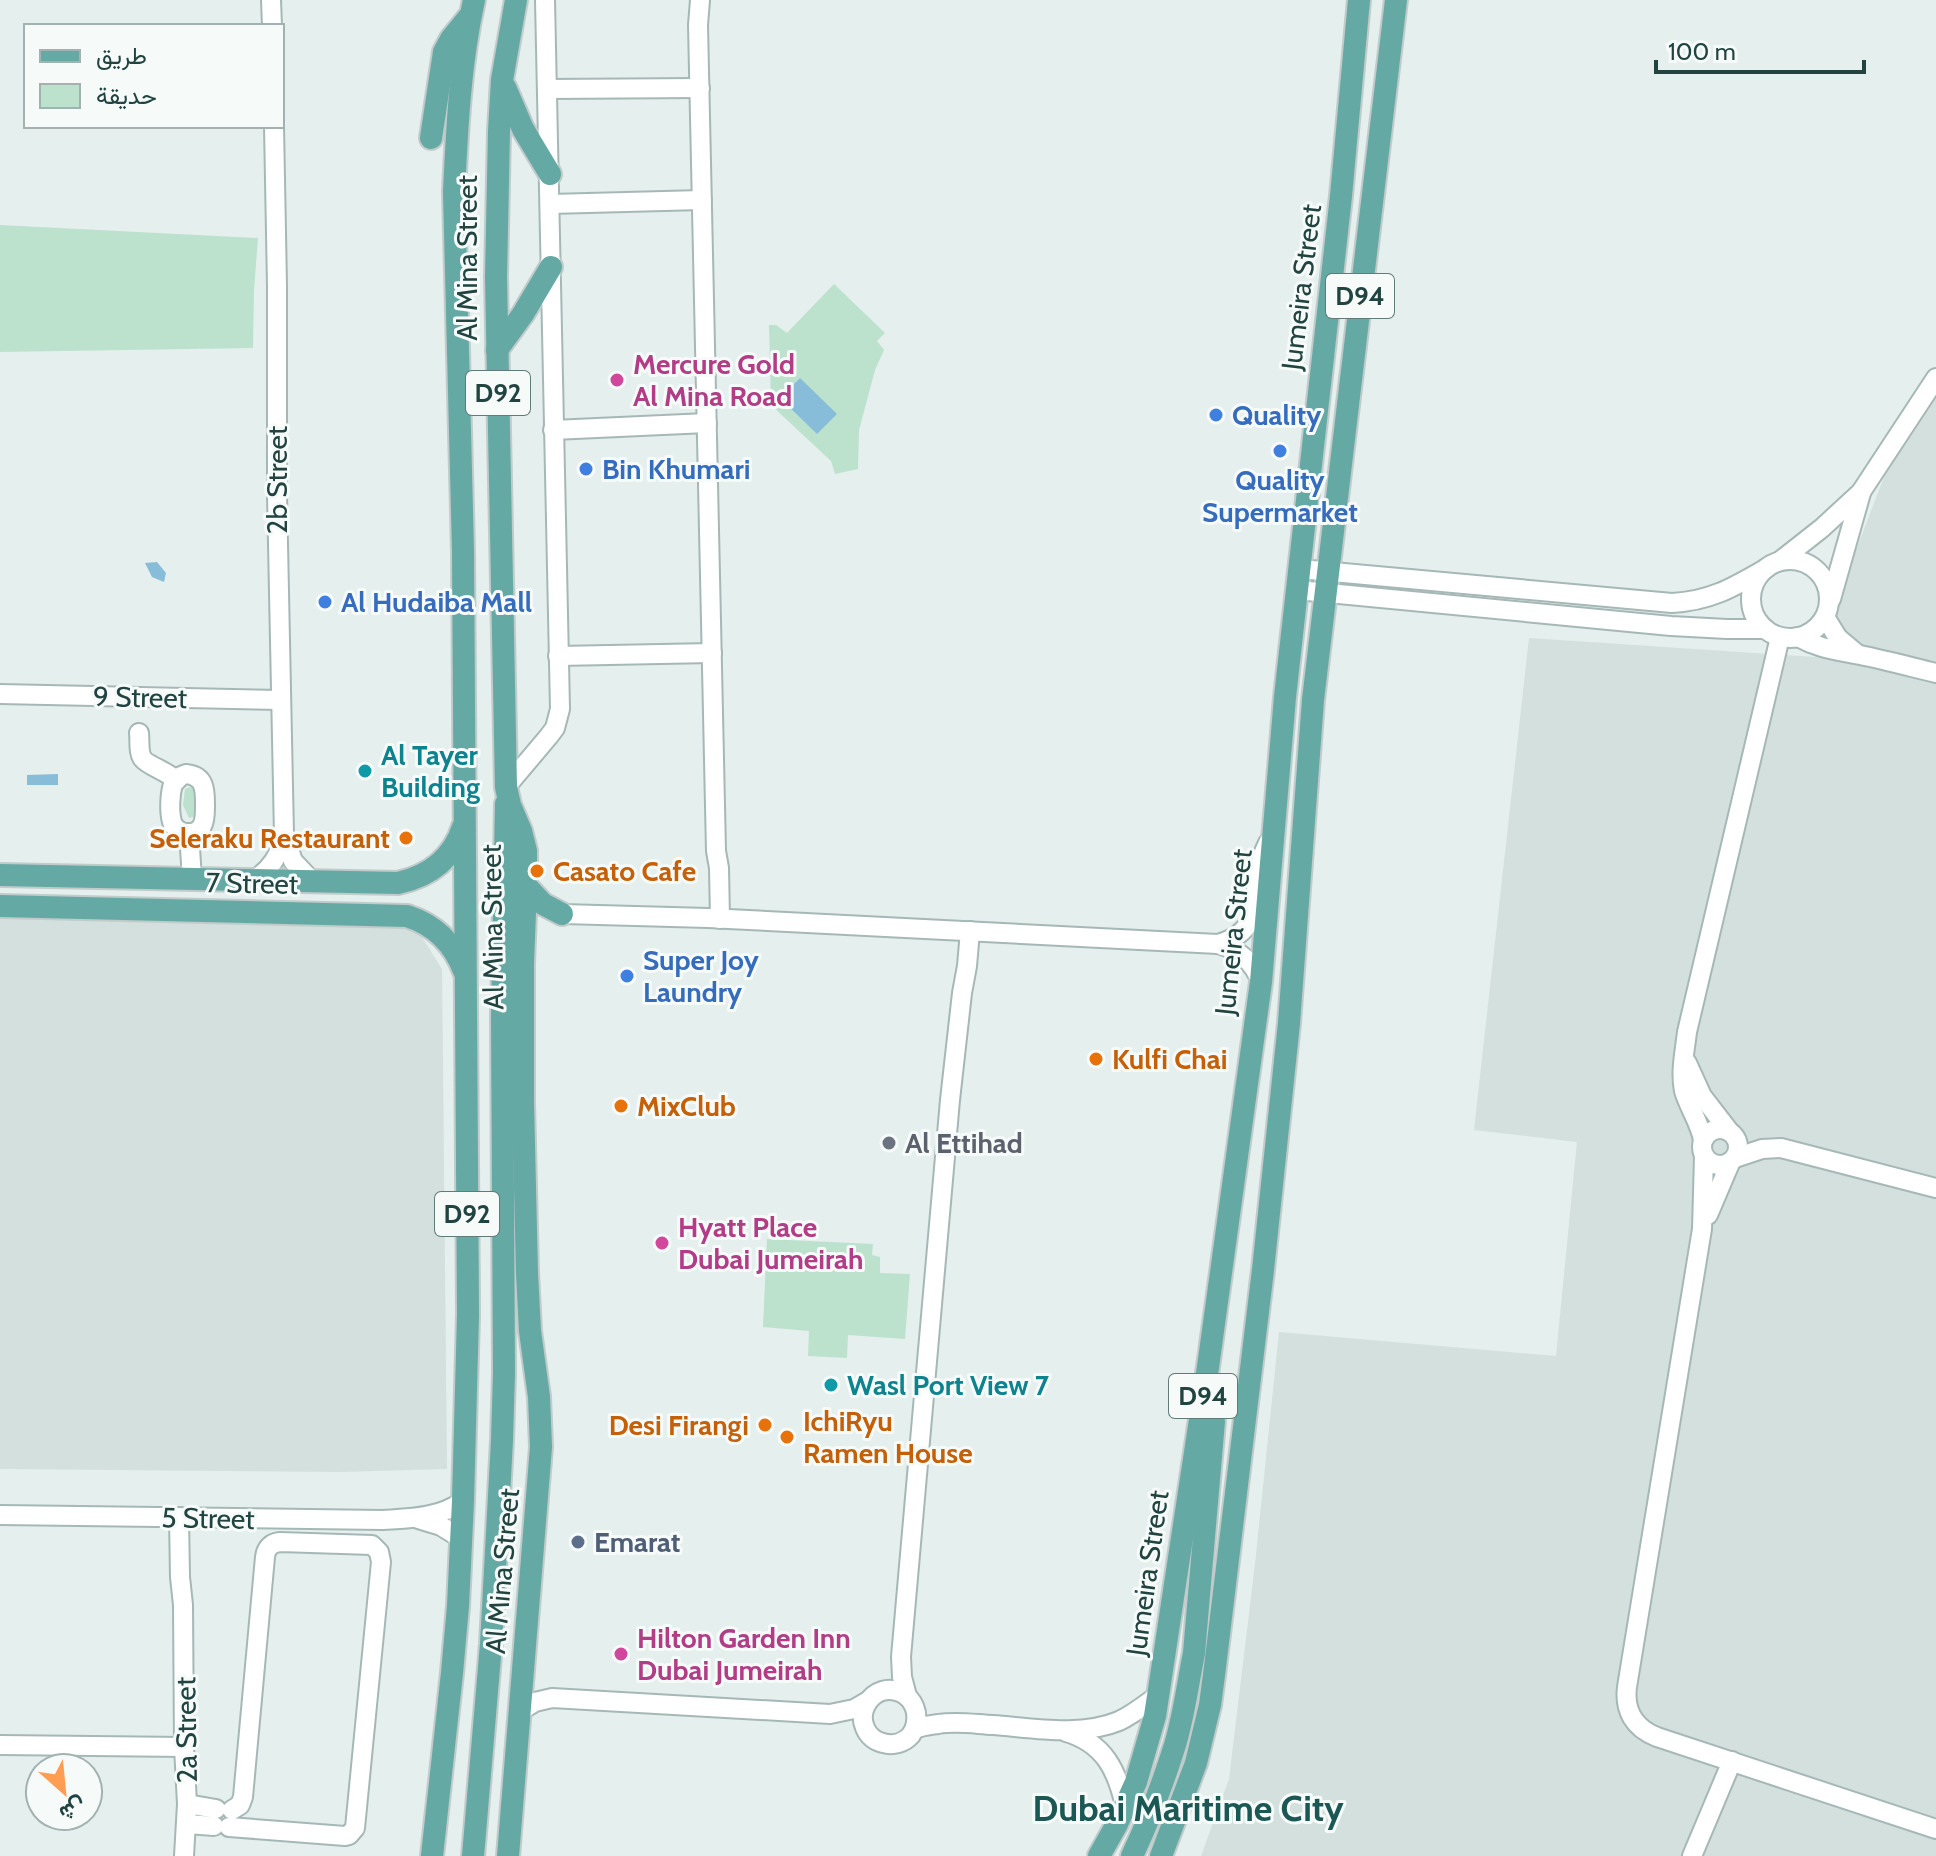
<svg xmlns="http://www.w3.org/2000/svg" width="1936" height="1856" viewBox="0 0 1936 1856" font-family="Cabin,Vazirmatn,sans-serif">
  <style>
    .built { fill: #d3e0dd }
    .green { fill: #bce2ce }
    .water { fill: #88bdd9 }
    .lines { fill: none; stroke-linecap: round; stroke-linejoin: round }
    .minor-casing { stroke: #a6b8b6; stroke-width: 22 }
    .major-casing { stroke: #c1cbca; stroke-width: 26 }
    .minor { stroke: #fff; stroke-width: 18 }
    .major { stroke: #65a9a5; stroke-width: 22 }
    .hotel-dot { fill: #d1479c; stroke: #f6fbfa; stroke-width: 3 }
    .shop-dot { fill: #3f7fe0; stroke: #f6fbfa; stroke-width: 3 }
    .culture-dot { fill: #0f9aa8; stroke: #f6fbfa; stroke-width: 3 }
    .food-dot { fill: #e8710a; stroke: #f6fbfa; stroke-width: 3 }
    .worship-dot { fill: #6b7280; stroke: #f6fbfa; stroke-width: 3 }
    .service-dot { fill: #5c6f8a; stroke: #f6fbfa; stroke-width: 3 }
    .labels { text-anchor: middle; dominant-baseline: central; stroke-width: 6; stroke-linejoin: round; paint-order: stroke }
    .shield { fill: #f6fbfa; stroke: #617b78; stroke-width: 2 }
    .shield-label { font-size: 26px; font-weight: bold; fill: #214441 }
    .street-label { font-size: 28px; fill: #214441; stroke: #f6fbfa }
    .hotel-label { font-size: 28px; font-weight: bold; fill: #b23c85; stroke: #f6fbfa; text-anchor: start }
    .shop-label { font-size: 28px; font-weight: bold; fill: #366cbe; stroke: #f6fbfa; text-anchor: start }
    .culture-label { font-size: 28px; font-weight: bold; fill: #0d838f; stroke: #f6fbfa; text-anchor: start }
    .food-label { font-size: 28px; font-weight: bold; fill: #c56008; stroke: #f6fbfa; text-anchor: start }
    .worship-label { font-size: 28px; font-weight: bold; fill: #5b616d; stroke: #f6fbfa; text-anchor: start }
    .service-label { font-size: 28px; font-weight: bold; fill: #4e5e75; stroke: #f6fbfa; text-anchor: start }
    .district-label { font-size: 36px; font-weight: bold; fill: #1b5855; stroke: #f6fbfa }
  </style>
  <rect width="100%" height="100%" fill="#e5efed"/>
  <g class="built">
    <polygon points="1936,396 1936,1856 1201,1856 1229,1779 1255,1564 1279,1332 1556,1356 1577,1142 1474,1130 1529,638 1815,657 1889,464"/>
    <polygon points="0,911 411,920 442,969 447,1469 338,1472 0,1469"/>
  </g>
  <g class="green">
    <polygon points="0,225 258,238 254,290 253,348 0,352"/>
    <polygon points="834,284 885,333 877,341 884,350 875,370 859,430 858,469 835,474 831,461 771,405 769,325 776,325 787,333"/>
    <polygon points="195,785 198,816 189,818 183,805 185,789"/>
    <polygon points="767,1239 873,1244 872,1255 880,1257 880,1273 910,1274 905,1339 848,1335 847,1358 808,1356 809,1331 763,1327"/>
  </g>
  <g class="water">
    <polygon points="800,378 837,414 817,434 780,398"/>
    <polygon points="157,562 166,573 164,582 152,577 145,563"/>
    <polygon points="58,774 58,785 27,785 27,775"/>
  </g>
  <g class="lines">
    <g class="minor-casing">
      <g id="minor">
        <polyline points="271,0 272,26"/>
        <polyline points="700,0 698,25 716,851 719,868 720,919"/>
        <polyline points="547,89 700,88"/>
        <polyline points="550,204 702,200"/>
        <polyline points="553,430 707,423"/>
        <circle cx="1790" cy="599" r="39"/>
        <polyline points="1780,561 1822,528 1861,492 1936,378"/>
        <path d="M1300,569l372,34c38,-2 60,-15 93,-34"/>
        <polyline points="1297,590 1671,626 1727,629 1765,629"/>
        <polyline points="1831,599 1861,493"/>
        <polyline points="1825,617 1838,638 1857,654"/>
        <path d="M1798,637c22,12 38,13 62,18 25,5 51,12 76,18"/>
        <polyline points="558,656 712,653"/>
        <polyline points="0,694 281,700"/>
        <path d="M139,733c1,7 -1,20 4,26 4,6 25,13 33,21"/>
        <path d="M186,774c20,2 19,17 19,33 0,6 0,14 -3,19 -7,12 -26,8 -30,-4 -3,-11 -2,-28 1,-38l8,-8z"/>
        <polyline points="506,787 549,736 555,728 560,709 545,0"/>
        <polyline points="189,833 192,879"/>
        <polyline points="284,835 293,861 312,881"/>
        <path d="M254,880c17,-11 26,-25 30,-45l-7,-340v-209l-3,-160"/>
        <path d="M562,914l146,4 510,26c21,6 35,17 43,38"/>
        <path d="M1218,944c41,-12 35,-37 40,-71 2,-10 5,-20 10,-30"/>
        <polyline points="1687,1063 1702,1096 1729,1131"/>
        <circle cx="1720" cy="1147" r="18"/>
        <path d="M1703,1140c-3,-17 -14,-32 -19,-49 -4,-19 1,-41 3,-59l93,-395"/>
        <path d="M1704,1156l-2,73 -75,458c-3,24 7,41 30,50l279,92"/>
        <polyline points="1735,1158 1762,1149 1781,1148 1936,1188"/>
        <polyline points="1708,1215 1731,1161"/>
        <path d="M0,1515l383,5c29,-2 56,-2 80,-19"/>
        <polyline points="179,1517 180,1577 183,1605 184,1747 187,1804 184,1856"/>
        <polyline points="418,1519 441,1526 462,1539"/>
        <polyline points="907,1696 902,1677 901,1657 950,1100 962,993 967,966 970,931"/>
        <polyline points="520,1711 535,1702 552,1698 830,1714 854,1709 868,1701"/>
        <path d="M914,1730c13,-35 -31,-56 -48,-25 -8,15 0,34 17,38 10,3 21,0 28,-8 1,-2 2,-4 3,-5 6,-4 17,-5 24,-6 18,-3 36,0 55,1 40,3 88,12 126,-4 15,-7 28,-18 41,-27"/>
        <path d="M1066,1732c38,11 51,38 59,74"/>
        <polyline points="0,1745 184,1747"/>
        <polyline points="187,1804 216,1809"/>
        <polyline points="187,1824 214,1826"/>
        <path d="M229,1827l116,9 4,-1 6,-7 26,-266 -2,-10 -7,-7 -92,-3c-9,1 -14,6 -15,15l-22,240 -3,8 -8,5"/>
        <polyline points="1692,1856 1732,1761"/>
      </g>
    </g>
    <g class="major-casing">
      <g id="major">
        <polyline points="505,87 523,129 550,174"/>
        <polyline points="431,138 444,52 451,39 469,17"/>
        <polyline points="497,350 523,314 551,267"/>
        <path d="M0,875l398,8c32,-7 55,-25 65,-56"/>
        <polyline points="526,886 543,904 562,914"/>
        <path d="M0,906l407,10c28,9 47,28 57,55"/>
        <path d="M432,1856l20,-183 6,-67 5,-105 5,-186 -5,-764 -9,-359c3,-64 6,-129 20,-192"/>
        <polyline points="473,1856 491,1644 502,1440 504,1373 502,1017 506,804"/>
        <polyline points="508,1856 541,1447 539,1397 530,1331 527,1273 523,1101 523,963 526,886 526,851 521,831 510,805 506,787 496,277 499,131 502,80 516,0"/>
        <polyline points="1099,1856 1117,1824 1136,1782 1155,1716 1208,1367 1261,982 1285,697 1341,196 1359,0"/>
        <path d="M1132,1856c17,-36 31,-73 43,-111 9,-30 13,-62 19,-92l20,-232"/>
        <polyline points="1161,1856 1196,1763 1210,1705 1214,1675 1263,1270 1289,1023 1313,700 1396,0"/>
      </g>
    </g>
    <use href="#minor" class="minor"/>
    <use href="#major" class="major"/>
  </g>
  <g class="hotel-dot">
    <circle cx="617" cy="380" r="8"/>
    <circle cx="662" cy="1243" r="8"/>
    <circle cx="621" cy="1654" r="8"/>
  </g>
  <g class="shop-dot">
    <circle cx="1216" cy="415" r="8"/>
    <circle cx="1280" cy="451" r="8"/>
    <circle cx="586" cy="469" r="8"/>
    <circle cx="325" cy="602" r="8"/>
    <circle cx="627" cy="976" r="8"/>
  </g>
  <g class="culture-dot">
    <circle cx="365" cy="771" r="8"/>
    <circle cx="831" cy="1385" r="8"/>
  </g>
  <g class="food-dot">
    <circle cx="406" cy="838" r="8"/>
    <circle cx="537" cy="871" r="8"/>
    <circle cx="1096" cy="1059" r="8"/>
    <circle cx="621" cy="1106" r="8"/>
    <circle cx="765" cy="1425" r="8"/>
    <circle cx="787" cy="1437" r="8"/>
  </g>
  <circle class="worship-dot" cx="889" cy="1143" r="8"/>
  <circle class="service-dot" cx="578" cy="1542" r="8"/>
  <g class="labels">
    <g class="shield">
      <rect x="1326" y="274" width="68" height="44" rx="6"/>
      <rect x="466" y="371" width="64" height="44" rx="6"/>
      <rect x="435" y="1192" width="64" height="44" rx="6"/>
      <rect x="1169" y="1374" width="68" height="44" rx="6"/>
    </g>
    <g class="shield-label">
      <text x="1360" y="296">D94</text>
      <text x="498" y="393">D92</text>
      <text x="467" y="1214">D92</text>
      <text x="1203" y="1396">D94</text>
    </g>
    <g class="street-label">
      <text transform="translate(467 258) rotate(-90)">Al Mina Street</text>
      <text transform="translate(1301 287) rotate(-83)">Jumeira Street</text>
      <text transform="translate(277 480) rotate(-90)">2b Street</text>
      <text transform="translate(140 697) rotate(1)">9 Street</text>
      <text transform="translate(252 883) rotate(1)">7 Street</text>
      <text transform="translate(492 927) rotate(-91)">Al Mina Street</text>
      <text transform="translate(1233 932) rotate(-84)">Jumeira Street</text>
      <text transform="translate(208 1518) rotate(1)">5 Street</text>
      <text transform="translate(502 1571) rotate(-85)">Al Mina Street</text>
      <text transform="translate(1147 1573) rotate(-82)">Jumeira Street</text>
      <text transform="translate(186 1730) rotate(-91)">2a Street</text>
    </g>
    <g class="hotel-label">
      <text x="633" y="364">Mercure Gold<tspan x="633" dy="32">Al Mina Road</tspan></text>
      <text x="678" y="1227">Hyatt Place<tspan x="678" dy="32">Dubai Jumeirah</tspan></text>
      <text x="637" y="1638">Hilton Garden Inn<tspan x="637" dy="32">Dubai Jumeirah</tspan></text>
    </g>
    <g class="shop-label">
      <text x="1232" y="415">Quality</text>
      <text x="602" y="469">Bin Khumari</text>
      <text x="1280" y="480" text-anchor="middle">Quality<tspan x="1280" dy="32">Supermarket</tspan></text>
      <text x="341" y="602">Al Hudaiba Mall</text>
      <text x="643" y="960">Super Joy<tspan x="643" dy="32">Laundry</tspan></text>
    </g>
    <g class="culture-label">
      <text x="381" y="755">Al Tayer<tspan x="381" dy="32">Building</tspan></text>
      <text x="847" y="1385">Wasl Port View 7</text>
    </g>
    <g class="food-label">
      <text x="390" y="838" text-anchor="end">Seleraku Restaurant</text>
      <text x="553" y="871">Casato Cafe</text>
      <text x="1112" y="1059">Kulfi Chai</text>
      <text x="637" y="1106">MixClub</text>
      <text x="803" y="1421">IchiRyu<tspan x="803" dy="32">Ramen House</tspan></text>
      <text x="749" y="1425" text-anchor="end">Desi Firangi</text>
    </g>
    <g class="worship-label">
      <text x="905" y="1143">Al Ettihad</text>
    </g>
    <g class="service-label">
      <text x="594" y="1542">Emarat</text>
    </g>
    <g class="district-label">
      <text x="1188" y="1808">Dubai Maritime City</text>
    </g>
  </g>
  <rect x="24" y="24" width="260" height="104" fill="#f6fbfa" stroke="#a1b2b0" stroke-width="2"/>
  <rect x="40" y="50" width="40" height="12" fill="#65a9a5" stroke="#a1b2b0" stroke-width="2"/>
  <text x="96" y="64" font-size="24" fill="#214441">طريق</text>
  <rect x="40" y="84" width="40" height="24" fill="#bce2ce" stroke="#a1b2b0" stroke-width="2"/>
  <text x="96" y="104" font-size="24" fill="#214441">حديقة</text>
  <g transform="translate(64 1792) rotate(153)"><circle r="38" fill="#f6fbfa" stroke="#a1b2b0" stroke-width="2"/>
  <path d="M0-6L14 30L0 20L-14 30Z" fill="#ff9e53"/>
  <text y="-12" font-size="22" font-weight="bold" text-anchor="middle" fill="#214441">ش</text>
  </g>
  <path d="M1656 60v12h208v-12" fill="none" stroke="#214441" stroke-width="4"/>
  <text x="1668" y="60" font-size="24" fill="#214441" stroke="#f6fbfa" stroke-width="6" paint-order="stroke">100 m</text>
</svg>
